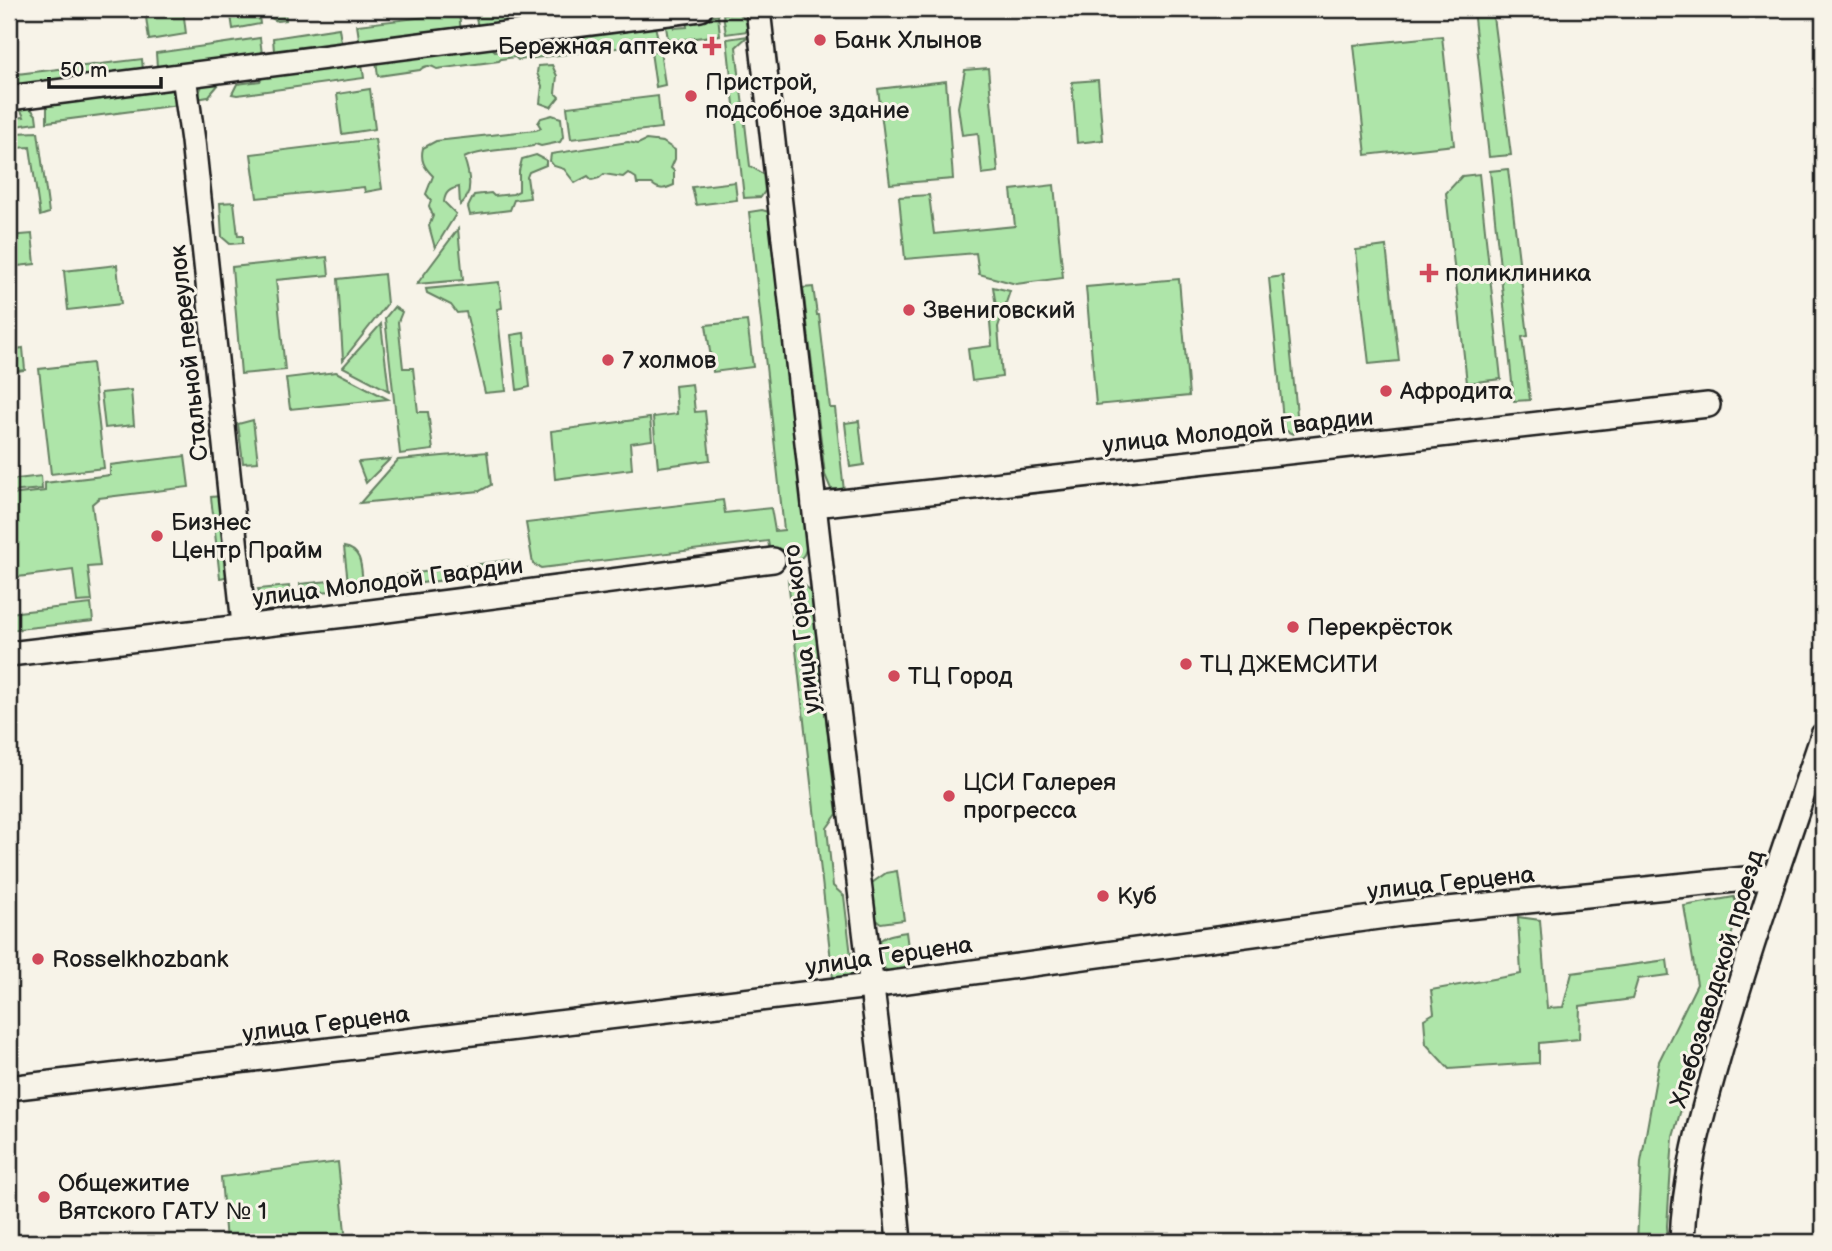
<svg xmlns="http://www.w3.org/2000/svg" width="1832" height="1251" viewBox="0 0 1832 1251" font-family="'Balsamiq Sans',sans-serif">
  <style>
    .green { fill: #aee5a9; stroke: #658062; stroke-width: 2 }
    .lines { fill: none; stroke-linecap: round; stroke-linejoin: round }
    .minor-casing { stroke: #1c1c1c; stroke-width: 28 }
    .minor { stroke: #f7f3e8; stroke-width: 23 }
    .poi-dot { fill: #d1495b; stroke: #f7f3e8; stroke-width: 2.5 }
    .labels { text-anchor: middle; dominant-baseline: central; stroke-width: 6; stroke-linejoin: round; paint-order: stroke }
    .poi-label { font-size: 24px; fill: #1c1c1c; stroke: #f7f3e8; text-anchor: start }
    .street-label { font-size: 24px; fill: #1c1c1c; stroke: #f7f3e8 }
  </style>
  <rect width="100%" height="100%" fill="#f7f3e8"/>
  <filter id="ink" filterUnits="userSpaceOnUse"><feTurbulence type="fractalNoise" baseFrequency=".0143" numOctaves="2"/><feDisplacementMap in="SourceGraphic" scale="14" xChannelSelector="R" yChannelSelector="G"/><feConvolveMatrix kernelMatrix="1 2 1 2 8 2 1 2 1" color-interpolation-filters="sRGB"/></filter>
  <g filter="url(#ink)">
    <g class="green">
      <polygon points="145,9 183,9 186,34 149,40"/>
      <polygon points="230,9 258,9 260,24 233,29"/>
      <polygon points="268,9 285,9 286,20 277,21 269,17"/>
      <polygon points="474,9 547,9 508,14 503,29 483,31 477,23"/>
      <polygon points="1473,9 1492,9 1511,155 1489,157"/>
      <polygon points="459,13 461,32 360,45 357,25"/>
      <polygon points="737,13 745,19 748,31 726,34 723,14"/>
      <polygon points="718,15 720,35 670,41 668,39 665,21 672,20 674,28 687,27 686,19"/>
      <path d="M655,26l4,17 -141,17 -3,-3 -14,2 -2,2 -62,8c-6,-4 -12,-4 -17,1l-42,6 -2,-16 111,-17 9,9 20,-3 6,-9z"/>
      <polygon points="339,28 341,42 334,49 279,56 274,51 273,38"/>
      <polygon points="748,36 736,47 750,166 763,174 765,191 761,197 744,198 727,39"/>
      <polygon points="1442,36 1454,145 1366,155 1354,45"/>
      <polygon points="260,38 262,54 161,71 157,67 156,53"/>
      <polygon points="660,50 665,85 656,87 651,52"/>
      <polygon points="142,59 143,71 9,90 9,75"/>
      <polygon points="362,64 364,78 237,95 232,94 237,84 260,81 265,73"/>
      <polygon points="552,65 557,76 555,93 559,97 551,107 540,103 542,86 537,73 538,66"/>
      <polygon points="988,68 998,172 982,174 978,133 962,135 958,107 965,70"/>
      <polygon points="216,78 219,84 208,97 197,99 202,85"/>
      <polygon points="1098,80 1103,140 1077,143 1072,82"/>
      <polygon points="946,81 953,179 890,184 878,89"/>
      <polygon points="163,85 172,90 179,105 47,122 47,104"/>
      <polygon points="370,89 375,129 342,134 337,94"/>
      <polygon points="658,96 661,128 571,139 567,107"/>
      <polygon points="26,103 36,115 37,123 9,127 9,119 24,117 18,104"/>
      <path d="M552,115l9,3 2,19 -3,5 -19,4 -6,-2 -2,2c-19,4 -52,3 -69,12 5,14 11,36 -4,47l-1,-18c-9,2 -14,5 -15,15l12,12 -21,34 -6,-22 4,-10 -4,-10 2,-6 -5,-6 7,-18c-9,-9 -13,-16 -10,-28l13,-7 100,-11 5,-2 -3,-5 3,-5z"/>
      <polygon points="38,132 49,213 40,216 30,147 17,148 16,133"/>
      <polygon points="375,139 382,189 365,192 364,187 257,198 251,154"/>
      <path d="M646,140l17,2 12,8v9l-4,9 3,3v14c-9,4 -14,6 -22,-1h-15l-1,-6 -8,-5 -5,4 -19,-3 -5,4 -7,2 -4,-4 -13,7 -11,-14 -10,-3 -4,-5 1,-7 77,-12 10,2z"/>
      <polygon points="536,155 546,160 546,165 529,172 527,177 530,198 514,200 510,210 470,215 468,207 474,195 491,193 494,196 513,194 519,191 519,171 522,159"/>
      <polygon points="1508,169 1528,336 1522,337 1530,400 1514,401 1490,171"/>
      <polygon points="1479,174 1501,379 1467,383 1446,193 1462,176"/>
      <polygon points="735,182 737,200 696,205 692,187"/>
      <polygon points="1054,185 1063,278 1016,284 979,274 976,253 905,259 899,197 929,195 934,234 1015,226 1011,190"/>
      <polygon points="234,202 238,236 243,236 243,243 230,244 222,237 220,203"/>
      <path d="M762,210l7,2 37,331c1,12 -5,17 -15,20l-3,-3 -5,2 -13,-11 -2,-10 -227,27 -8,-4 -7,-41 197,-23 2,13 46,-5 4,23 9,-1 -35,-318z"/>
      <polygon points="458,229 463,280 417,284"/>
      <polygon points="32,234 35,264 9,267 9,236"/>
      <polygon points="1386,246 1399,361 1369,364 1356,250"/>
      <polygon points="327,257 329,275 276,280 285,370 241,374 232,267"/>
      <polygon points="117,265 121,304 68,310 64,271"/>
      <polygon points="384,274 387,304 343,360 338,279"/>
      <polygon points="1283,276 1298,424 1298,430 1293,434 1284,430 1269,278"/>
      <polygon points="1179,279 1189,396 1096,405 1086,287"/>
      <polygon points="499,282 502,308 497,309 506,391 485,393 466,312 457,313 451,305 427,293 426,289"/>
      <polygon points="813,287 817,315 819,315 830,408 835,408 844,491 831,489 825,475 803,288"/>
      <polygon points="993,287 1010,291 998,327 1002,377 972,381 968,349 992,346 990,322 997,313"/>
      <polygon points="394,307 402,312 398,322 403,368 413,368 418,412 428,412 433,450 400,454 385,318"/>
      <polygon points="747,321 753,367 713,372 706,325"/>
      <polygon points="381,324 389,391 343,367"/>
      <polygon points="524,333 530,387 517,390 511,335"/>
      <polygon points="23,348 25,370 9,372 9,350"/>
      <polygon points="92,363 104,468 51,474 39,369"/>
      <polygon points="336,372 388,399 290,409 286,378"/>
      <polygon points="692,384 695,412 705,411 710,460 658,467 653,417 677,414 675,386"/>
      <polygon points="131,390 134,425 105,428 101,393"/>
      <polygon points="650,418 652,440 630,443 632,469 555,479 551,431"/>
      <polygon points="253,420 258,462 243,463 238,424"/>
      <polygon points="859,421 864,465 850,467 845,423"/>
      <polygon points="487,452 491,485 480,491 360,503 398,460"/>
      <polygon points="185,456 189,487 99,498 92,504 100,566 88,567 92,601 77,602 73,570 9,578 9,495 45,491 45,483 110,475 110,465"/>
      <polygon points="390,459 366,483 358,462"/>
      <polygon points="41,476 42,489 9,492 9,480"/>
      <polygon points="221,496 230,576 220,578 211,497"/>
      <path d="M344,547c19,3 17,21 19,37l-6,7 -8,1z"/>
      <polygon points="508,560 518,564 519,571 372,589 373,584 382,578"/>
      <polygon points="796,578 811,591 837,814 827,828 833,886 844,896 853,973 851,981 834,987 788,579"/>
      <polygon points="329,581 330,591 301,594 300,584"/>
      <polygon points="289,586 290,595 262,598 258,589"/>
      <polygon points="91,604 93,621 9,630 9,613"/>
      <polygon points="897,871 904,920 881,923 875,919 869,885 886,873"/>
      <polygon points="1734,897 1739,909 1673,1137 1667,1226 1668,1242 1637,1242 1641,1162 1659,1061 1697,984 1684,906"/>
      <polygon points="1518,917 1540,920 1547,1008 1563,1007 1572,973 1667,960 1669,975 1638,979 1632,999 1580,1006 1579,1039 1539,1043 1539,1063 1449,1069 1426,1044 1424,1019 1434,1013 1431,990 1521,974"/>
      <path d="M906,932l6,46c-25,-3 -34,-8 -36,-34 9,-9 17,-10 30,-12z"/>
      <polygon points="338,1162 346,1242 226,1242 221,1177"/>
    </g>
    <g class="lines">
      <g class="minor-casing">
        <g id="minor">
          <polyline points="758,9 826,611 887,1111 899,1242"/>
          <polyline points="184,76 193,141 244,625"/>
          <polyline points="9,98 700,9"/>
          <polyline points="814,505 1708,405"/>
          <polyline points="9,654 371,612 773,560"/>
          <polyline points="9,1088 870,986 1408,913 1775,876"/>
          <path d="M1682,1242c2,-69 21,-131 40,-198 30,-104 66,-206 101,-309"/>
        </g>
      </g>
      <use href="#minor" class="minor"/>
    </g>
  </g>
  <g class="poi-dot">
    <circle cx="820" cy="40" r="7"/>
    <path d="M708.5 35.5h7v7h7v7h-7v7h-7v-7h-7v-7h7z"/>
    <circle cx="691" cy="96" r="7"/>
    <path d="M1425.5 262.5h7v7h7v7h-7v7h-7v-7h-7v-7h7z"/>
    <circle cx="909" cy="310" r="7"/>
    <circle cx="608" cy="360" r="7"/>
    <circle cx="1386" cy="391" r="7"/>
    <circle cx="157" cy="536" r="7"/>
    <circle cx="1293" cy="627" r="7"/>
    <circle cx="1186" cy="664" r="7"/>
    <circle cx="894" cy="676" r="7"/>
    <circle cx="949" cy="796" r="7"/>
    <circle cx="1103" cy="896" r="7"/>
    <circle cx="38" cy="959" r="7"/>
    <circle cx="44" cy="1197" r="7"/>
  </g>
  <g class="labels">
    <g class="poi-label">
      <text x="834" y="40">Банк Хлынов</text>
      <text x="698" y="46" text-anchor="end">Бережная аптека</text>
      <text x="705" y="82">Пристрой,<tspan x="705" dy="28">подсобное здание</tspan></text>
      <text x="1445" y="273">поликлиника</text>
      <text x="923" y="310">Звениговский</text>
      <text x="622" y="360">7 холмов</text>
      <text x="1400" y="391">Афродита</text>
      <text x="171" y="522">Бизнес<tspan x="171" dy="28">Центр Прайм</tspan></text>
      <text x="1307" y="627">Перекрёсток</text>
      <text x="1200" y="664">ТЦ ДЖЕМСИТИ</text>
      <text x="908" y="676">ТЦ Город</text>
      <text x="963" y="782">ЦСИ Галерея<tspan x="963" dy="28">прогресса</tspan></text>
      <text x="1117" y="896">Куб</text>
      <text x="52" y="959">Rosselkhozbank</text>
      <text x="58" y="1183">Общежитие<tspan x="58" dy="28">Вятского ГАТУ № 1</tspan></text>
    </g>
    <g class="street-label">
      <text transform="translate(189 353) rotate(-96)">Стальной переулок</text>
      <text transform="translate(1238 431) rotate(-6)">улица Молодой Гвардии</text>
      <text transform="translate(388 582) rotate(-7)">улица Молодой Гвардии</text>
      <text transform="translate(802 629) rotate(-97)">улица Горького</text>
      <text transform="translate(1451 883) rotate(-6)">улица Герцена</text>
      <text transform="translate(889 956) rotate(-8)">улица Герцена</text>
      <text transform="translate(1717 979) rotate(-73)">Хлебозаводской проезд</text>
      <text transform="translate(326 1024) rotate(-7)">улица Герцена</text>
    </g>
  </g>
  <rect width="1832" height="1251" fill="none" stroke="#f7f3e8" stroke-width="35"/>
  <rect x="18" y="18" width="1797" height="1216" fill="none" stroke="#1c1c1c" stroke-width="2.5" filter="url(#ink)"/>
  <path d="M49 77v10h112v-10" fill="none" stroke="#1c1c1c" stroke-width="3.5"/>
  <text x="60" y="77" font-size="21" fill="#1c1c1c" stroke="#f7f3e8" stroke-width="5" paint-order="stroke">50 m</text>
</svg>
